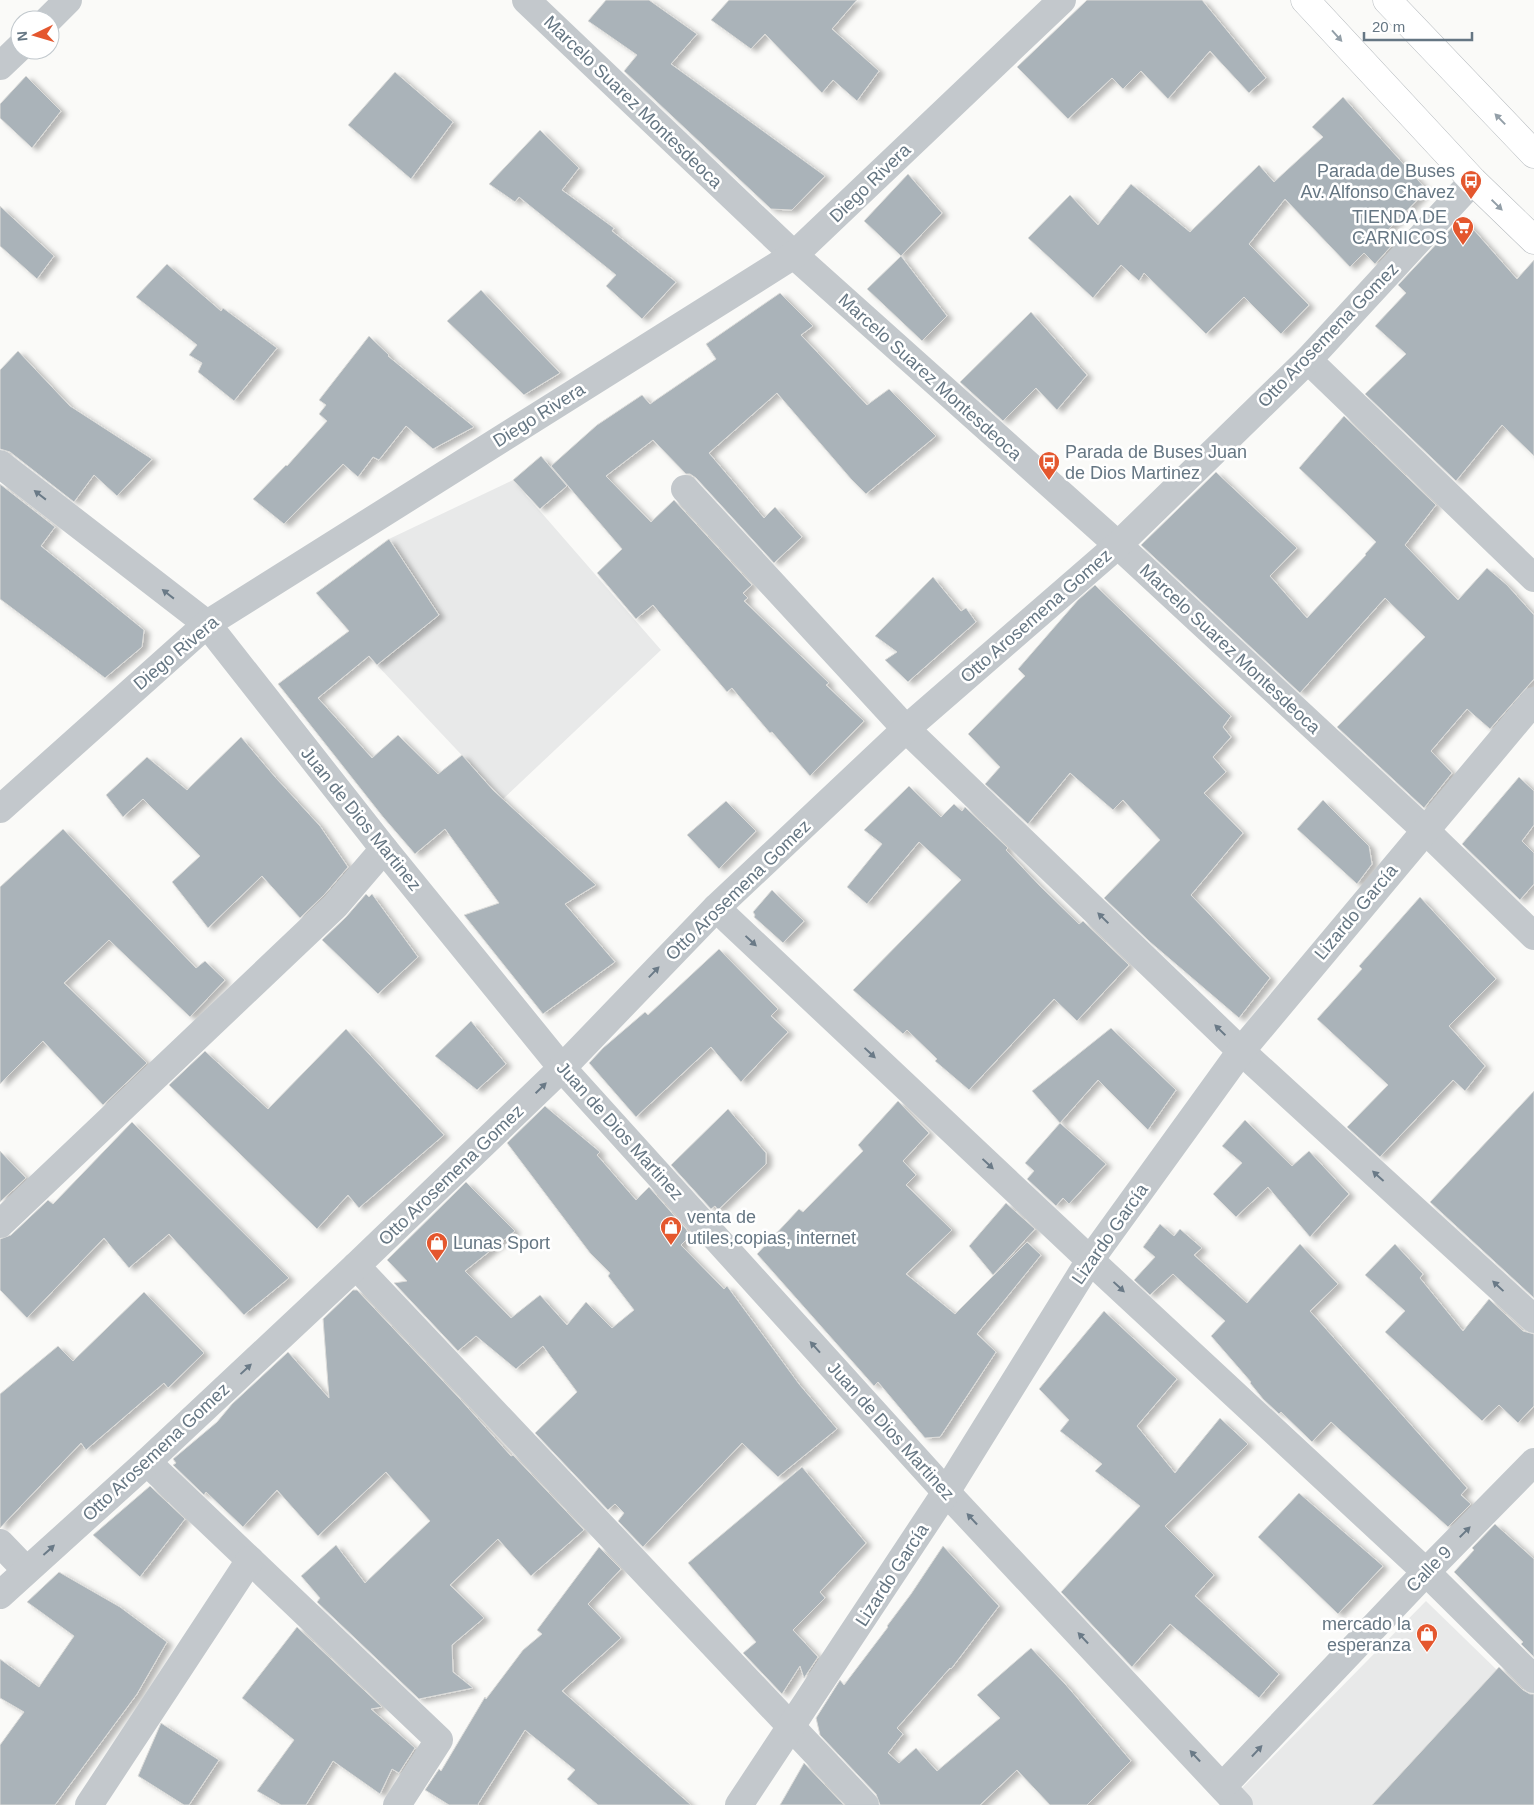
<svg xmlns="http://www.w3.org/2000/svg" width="1534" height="1805" viewBox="0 0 1534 1805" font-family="Arial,sans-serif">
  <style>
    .built { fill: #e8e9e9 }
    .building { fill: #aab3b9; stroke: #dcdcda; filter: url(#shadow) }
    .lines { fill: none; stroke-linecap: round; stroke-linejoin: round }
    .primary-casing { stroke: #b5babe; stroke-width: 29 }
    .street { stroke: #c3c8cc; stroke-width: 28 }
    .primary { stroke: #fff; stroke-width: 28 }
    .oneway { fill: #939fa8 }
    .oneway2 { fill: #6a7a87 }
    .labels { text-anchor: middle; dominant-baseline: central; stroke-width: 5; stroke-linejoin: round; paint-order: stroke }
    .street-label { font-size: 18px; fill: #657683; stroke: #fff }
    .poi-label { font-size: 18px; fill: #657683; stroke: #fff; text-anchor: end }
  </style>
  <defs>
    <filter id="shadow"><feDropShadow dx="5.5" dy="3" stdDeviation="2.5" flood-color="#0004"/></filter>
  </defs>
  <rect width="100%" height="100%" fill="#fafaf8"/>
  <g class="built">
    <polygon points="513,480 661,650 503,799 377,665 439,615 389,539"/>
    <polygon points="1426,1601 1534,1706 1534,1805 1253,1805 1240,1790"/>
  </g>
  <g class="building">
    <polygon points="606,0 649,0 697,34 671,64 825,176 792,210 771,209 624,71 637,55 588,21"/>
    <polygon points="729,0 857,0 832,29 879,71 857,101 833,80 822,93 765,34 751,49 711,20"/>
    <polygon points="1087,0 1202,0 1266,78 1249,93 1210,51 1168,99 1141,71 1123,89 1112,78 1068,119 1017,67"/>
    <polygon points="395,72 453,122 411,179 348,125"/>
    <polygon points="26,76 61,111 32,148 0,118 0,104"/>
    <polygon points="1343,97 1427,190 1383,235 1405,231 1375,264 1364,253 1350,267 1285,199 1249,244 1309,305 1281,334 1244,297 1206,334 1144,273 1139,281 1121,265 1093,298 1028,238 1070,195 1098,225 1131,184 1190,232 1259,165 1274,182 1323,137 1312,127"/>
    <polygon points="540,130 579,168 562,190 614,228 612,231 676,282 642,319 606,286 616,275 519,197 515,202 489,184"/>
    <polygon points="908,174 942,213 901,256 864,221"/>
    <polygon points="0,206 54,256 37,279 0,246"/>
    <polygon points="1466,221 1517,279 1534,260 1534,456 1502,425 1456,481 1365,394 1406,354 1375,326 1406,293 1398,285 1456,223"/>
    <polygon points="901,256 947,316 922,341 867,289"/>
    <polygon points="167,264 221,311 223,308 277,348 234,401 198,372 202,363 189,355 197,345 136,297"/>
    <polygon points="481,290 560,373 524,395 447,321"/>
    <polygon points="780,293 813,326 801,335 867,405 889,389 936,436 866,494 851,479 777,393 709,453 764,518 775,507 802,537 774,563 696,478 690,474 686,474 653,440 606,476 651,522 674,500 752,585 743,593 748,598 744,601 829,683 826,685 864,721 810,776 772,732 770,733 732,688 727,692 653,605 636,619 597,573 622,549 551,466 597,425 642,395 650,404 716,359 706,344"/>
    <polygon points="1031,312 1087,375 1057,410 1036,388 1003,421 960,382"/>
    <polygon points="369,336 389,355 388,356 474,427 433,449 406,426 379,460 373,457 358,477 343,464 284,524 253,499 286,465 287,466 327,421 319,414 326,405 319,400"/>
    <polygon points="18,351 70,406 152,459 117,496 94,475 74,502 10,452 0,449 0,370"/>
    <polygon points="1344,416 1436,505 1405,545 1458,600 1487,568 1507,585 1534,615 1534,679 1490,729 1467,709 1431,751 1452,773 1424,808 1337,727 1425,637 1385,598 1300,693 1141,545 1216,472 1297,548 1270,576 1307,618 1366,555 1365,554 1376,542 1299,468"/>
    <polygon points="541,456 567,486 540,509 513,480"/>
    <polygon points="0,484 55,527 41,546 144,630 142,647 105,678 0,599"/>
    <polygon points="389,539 439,615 377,665 369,656 318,698 372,758 398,735 438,774 462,755 493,790 596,885 565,904 615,962 543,1014 464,915 499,903 445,829 415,854 383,817 278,684 349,631 316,593"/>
    <polygon points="933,577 961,611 966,608 976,622 908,682 885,660 897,652 875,636"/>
    <polygon points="1095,585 1231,716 1223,727 1231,737 1213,757 1226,772 1204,793 1243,833 1191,895 1270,978 1239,1018 1150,942 1104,898 1160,840 1123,800 1113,810 1070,773 1028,824 985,784 1000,767 968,734 1025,676 1018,669 1078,600"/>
    <polygon points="241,737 275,777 320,826 348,867 324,895 300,918 262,876 208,928 172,882 200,856 143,799 123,817 106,795 147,757 187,790"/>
    <polygon points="1519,777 1534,791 1534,825 1522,841 1534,853 1534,884 1520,900 1462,844"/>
    <polygon points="909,786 941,817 954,804 962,811 965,807 1008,848 1006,850 1040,886 1079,924 1083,921 1129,965 1077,1021 1054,999 969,1090 935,1061 937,1059 907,1030 903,1034 853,990 961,880 919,842 867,904 847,887 882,844 864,830"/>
    <polygon points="1323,800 1369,846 1372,864 1357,884 1297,829"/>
    <polygon points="726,801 756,831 719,869 687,835"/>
    <polygon points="63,829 196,968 205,961 225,980 190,1017 109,940 64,983 147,1063 103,1105 43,1041 0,1084 0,887"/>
    <polygon points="772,890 804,921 783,943 754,917 755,915 753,912"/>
    <polygon points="366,894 369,897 372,894 418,957 378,994 322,940 346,917"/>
    <polygon points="1420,897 1496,979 1449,1026 1485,1066 1465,1091 1453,1080 1380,1157 1347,1127 1388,1085 1317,1019 1362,969 1359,966"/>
    <polygon points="719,949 778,1009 771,1016 788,1032 741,1082 711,1047 636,1117 589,1063 603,1048 645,1012 648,1015"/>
    <polygon points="471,1021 506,1064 477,1090 435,1056"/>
    <polygon points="1111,1028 1176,1090 1148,1130 1098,1080 1060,1123 1032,1091"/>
    <polygon points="346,1029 444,1135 359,1208 348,1195 317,1229 169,1085 205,1051 268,1109"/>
    <polygon points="1534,1091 1534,1298 1430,1202"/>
    <polygon points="898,1101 929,1133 903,1161 916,1175 906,1185 952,1230 906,1274 955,1314 1027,1242 1041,1255 977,1334 996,1352 940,1437 925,1438 878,1382 874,1386 757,1254 799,1209 803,1212 863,1151 858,1145"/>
    <polygon points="545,1106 600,1152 597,1155 636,1200 649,1187 686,1229 690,1236 681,1245 724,1289 727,1286 799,1384 837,1429 778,1477 742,1443 643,1547 618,1521 624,1513 615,1504 608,1510 535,1433 577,1392 543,1346 516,1369 476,1336 458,1351 394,1283 407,1281 387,1260 466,1182 515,1231 465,1271 511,1318 540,1295 567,1325 586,1302 612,1328 634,1310 608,1276 610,1273 590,1253 507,1143"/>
    <polygon points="728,1109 766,1153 766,1164 718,1210 715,1206 711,1209 671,1165"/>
    <polygon points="1245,1120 1292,1166 1309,1151 1349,1194 1310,1237 1268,1187 1236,1217 1213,1194 1242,1163 1222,1146"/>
    <polygon points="132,1122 289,1278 244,1315 169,1234 129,1268 104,1238 27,1318 0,1290 0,1239 11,1235 48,1200 53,1204"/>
    <polygon points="1060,1123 1106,1164 1069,1204 1063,1198 1056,1206 1027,1179 1034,1171 1025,1163"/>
    <polygon points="0,1151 26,1178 0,1202"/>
    <polygon points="1006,1203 1035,1229 993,1275 969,1246"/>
    <polygon points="1160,1224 1174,1236 1180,1229 1202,1248 1194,1255 1247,1303 1300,1244 1338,1284 1310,1311 1467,1488 1461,1495 1471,1504 1448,1527 1331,1422 1312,1442 1281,1412 1279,1414 1263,1399 1250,1383 1251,1382 1211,1336 1225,1321 1173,1274 1150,1295 1134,1280 1155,1257 1143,1247"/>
    <polygon points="1395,1244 1423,1274 1420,1278 1463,1331 1489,1299 1523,1331 1534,1334 1534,1406 1518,1423 1499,1405 1482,1421 1385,1332 1405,1311 1365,1275"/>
    <polygon points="353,1290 357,1290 460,1399 511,1456 513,1455 584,1530 531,1576 498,1539 450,1585 484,1618 452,1645 453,1672 473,1688 419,1699 317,1602 320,1598 301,1576 336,1545 365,1583 430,1521 386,1472 318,1536 277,1490 243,1527 206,1492 204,1495 173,1465 176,1463 173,1459 217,1422 232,1404 288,1352 329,1398 323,1319"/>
    <polygon points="144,1292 204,1353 168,1388 164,1383 86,1450 81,1443 0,1528 0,1394 58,1346 73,1361"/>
    <polygon points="1104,1311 1177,1379 1137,1426 1175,1473 1220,1418 1248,1444 1165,1526 1214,1575 1195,1596 1279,1674 1259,1698 1170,1624 1132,1667 1061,1592 1140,1506 1095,1471 1102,1464 1060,1431 1069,1420 1039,1389"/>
    <polygon points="802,1467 866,1543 820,1592 825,1598 793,1630 818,1657 804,1678 800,1666 782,1694 743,1653 756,1642 688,1563"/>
    <polygon points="150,1486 185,1519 140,1577 93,1535"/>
    <polygon points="1299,1493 1383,1566 1338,1614 1258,1537"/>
    <polygon points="1495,1524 1534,1559 1534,1657 1521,1644 1523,1642 1454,1572 1474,1550 1472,1548"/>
    <polygon points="943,1546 999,1606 951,1669 950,1668 897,1728 903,1734 888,1753 899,1763 916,1748 937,1771 1000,1718 977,1695 1031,1648 1066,1685 1131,1761 1087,1805 1050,1805 1017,1770 980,1805 880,1805 876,1794 820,1735 816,1718 840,1680 844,1685 888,1627 887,1626 911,1594"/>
    <polygon points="599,1547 621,1569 588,1604 621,1638 562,1691 691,1805 598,1805 567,1779 575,1770 525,1730 478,1804 479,1805 449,1805 425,1790 439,1769 441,1771 485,1697 486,1699 523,1650 542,1634 537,1630"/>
    <polygon points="59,1572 120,1607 167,1642 137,1694 55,1805 0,1805 0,1745 24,1712 0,1698 0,1659 39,1687 74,1636 27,1602"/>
    <polygon points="297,1627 382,1707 371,1709 415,1748 399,1773 392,1769 380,1794 333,1761 306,1805 281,1805 257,1791 294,1740 242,1698"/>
    <polygon points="1499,1667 1523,1690 1530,1694 1534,1694 1534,1805 1372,1805"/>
    <polygon points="161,1723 219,1760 189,1805 184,1805 138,1776"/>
    <polygon points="804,1763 844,1805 780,1805"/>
  </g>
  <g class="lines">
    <g class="primary-casing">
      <g id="primary">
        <polyline points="1305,0 1473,181 1534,240"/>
        <polyline points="1387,0 1534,154"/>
      </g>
    </g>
    <g class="street">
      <polyline points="526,0 794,255 1118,545 1425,830 1534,936"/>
      <polyline points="48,20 68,0"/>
      <polyline points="0,66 20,47"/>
      <polyline points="1308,360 1534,578"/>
      <polyline points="0,464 207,624 384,849 562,1068 946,1492 1239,1805"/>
      <polyline points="685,489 906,729 1241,1051 1534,1319"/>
      <polyline points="0,809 207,624 794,255 1062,0"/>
      <polyline points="716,908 1090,1260 1426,1572 1534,1679"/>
      <polyline points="0,1224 335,906 384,849"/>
      <polyline points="356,1266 865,1805"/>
      <polyline points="147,1462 439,1740 397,1805"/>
      <polyline points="0,1543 26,1570"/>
      <polyline points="0,1595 147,1462 356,1266 562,1068 716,908 906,729 1118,545 1308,360 1473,181"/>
      <polyline points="1223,1786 1426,1572 1534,1462"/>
      <polyline points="89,1805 250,1560"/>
      <polyline points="739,1805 946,1492 1090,1260 1241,1051 1534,701"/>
    </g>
    <use href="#primary" class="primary"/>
  </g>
  <defs><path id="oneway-solid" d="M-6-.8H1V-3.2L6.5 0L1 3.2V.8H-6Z" transform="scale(1.25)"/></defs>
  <g class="oneway">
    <use href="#oneway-solid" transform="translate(1337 36) rotate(48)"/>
    <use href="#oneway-solid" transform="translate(1500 119) rotate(-134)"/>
    <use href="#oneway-solid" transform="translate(1497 205) rotate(44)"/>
  </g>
  <g class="oneway2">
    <use href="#oneway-solid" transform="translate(40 495) rotate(-142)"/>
    <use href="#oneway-solid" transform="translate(168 594) rotate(-142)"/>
    <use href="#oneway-solid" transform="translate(1103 918) rotate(-136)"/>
    <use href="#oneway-solid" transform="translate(751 941) rotate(43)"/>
    <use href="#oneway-solid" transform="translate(654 972) rotate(-46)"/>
    <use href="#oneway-solid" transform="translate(1220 1030) rotate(-136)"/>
    <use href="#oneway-solid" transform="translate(870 1053) rotate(43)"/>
    <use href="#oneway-solid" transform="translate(541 1088) rotate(-44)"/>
    <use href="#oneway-solid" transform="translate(988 1164) rotate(43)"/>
    <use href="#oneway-solid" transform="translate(1378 1176) rotate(-138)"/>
    <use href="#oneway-solid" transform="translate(1498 1286) rotate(-137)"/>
    <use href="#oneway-solid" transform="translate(1119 1287) rotate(43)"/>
    <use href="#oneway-solid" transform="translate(815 1347) rotate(-132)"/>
    <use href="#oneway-solid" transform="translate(246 1369) rotate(-43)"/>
    <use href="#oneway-solid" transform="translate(972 1519) rotate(-133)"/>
    <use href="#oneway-solid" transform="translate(1465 1532) rotate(-45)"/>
    <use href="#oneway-solid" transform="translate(49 1550) rotate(-42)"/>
    <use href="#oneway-solid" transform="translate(1083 1638) rotate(-133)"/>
    <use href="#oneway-solid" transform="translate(1257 1751) rotate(-47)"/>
    <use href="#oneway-solid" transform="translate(1195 1756) rotate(-133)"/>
  </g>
  <defs>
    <g id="bus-pin" transform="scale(1.125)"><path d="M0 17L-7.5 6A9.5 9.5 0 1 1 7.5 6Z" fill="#e4572e" stroke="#fff"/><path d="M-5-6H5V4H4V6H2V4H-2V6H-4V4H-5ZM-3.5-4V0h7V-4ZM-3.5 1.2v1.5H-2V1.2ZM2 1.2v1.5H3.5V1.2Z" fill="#fff"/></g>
    <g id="supermarket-pin" transform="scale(1.125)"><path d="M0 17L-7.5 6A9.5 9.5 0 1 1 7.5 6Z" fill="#e4572e" stroke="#fff"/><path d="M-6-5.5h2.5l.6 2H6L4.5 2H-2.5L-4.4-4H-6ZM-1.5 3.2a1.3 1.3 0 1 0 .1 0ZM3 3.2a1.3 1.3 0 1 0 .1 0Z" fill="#fff"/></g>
    <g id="shop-pin" transform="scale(1.125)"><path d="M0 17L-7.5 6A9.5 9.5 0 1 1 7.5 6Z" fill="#e4572e" stroke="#fff"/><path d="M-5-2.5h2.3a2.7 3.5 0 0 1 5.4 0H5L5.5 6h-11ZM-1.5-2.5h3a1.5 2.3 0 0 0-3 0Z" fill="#fff"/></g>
  </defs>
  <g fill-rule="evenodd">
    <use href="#bus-pin" x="1471" y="181"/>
    <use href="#supermarket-pin" x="1463" y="227"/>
    <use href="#bus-pin" x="1049" y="462"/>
    <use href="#shop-pin" x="671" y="1227"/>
    <use href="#shop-pin" x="437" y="1243"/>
    <use href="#shop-pin" x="1427" y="1634"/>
  </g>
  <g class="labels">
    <g class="street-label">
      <text transform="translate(633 102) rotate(44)">Marcelo Suarez Montesdeoca</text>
      <text transform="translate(870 183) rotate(-44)">Diego Rivera</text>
      <text transform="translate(1328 335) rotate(-46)">Otto Arosemena Gomez</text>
      <text transform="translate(930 377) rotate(42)">Marcelo Suarez Montesdeoca</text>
      <text transform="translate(539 415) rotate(-32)">Diego Rivera</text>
      <text transform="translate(1036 616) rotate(-41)">Otto Arosemena Gomez</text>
      <text transform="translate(1230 649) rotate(43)">Marcelo Suarez Montesdeoca</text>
      <text transform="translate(176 653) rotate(-40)">Diego Rivera</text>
      <text transform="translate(361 819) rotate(51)">Juan de Dios Martinez</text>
      <text transform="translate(738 890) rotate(-44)">Otto Arosemena Gomez</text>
      <text transform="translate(1356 912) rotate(-50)">Lizardo García</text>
      <text transform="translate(620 1131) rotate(48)">Juan de Dios Martinez</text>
      <text transform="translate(451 1175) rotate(-44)">Otto Arosemena Gomez</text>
      <text transform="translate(1110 1234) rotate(-55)">Lizardo García</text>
      <text transform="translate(891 1431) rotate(48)">Juan de Dios Martinez</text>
      <text transform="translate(156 1452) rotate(-43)">Otto Arosemena Gomez</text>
      <text transform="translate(1429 1569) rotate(-46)">Calle 9</text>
      <text transform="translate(892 1575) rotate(-57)">Lizardo García</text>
    </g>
    <g class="poi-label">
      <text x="1455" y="171">Parada de Buses<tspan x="1455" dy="21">Av. Alfonso Chavez</tspan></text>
      <text x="1447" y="217">TIENDA DE<tspan x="1447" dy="21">CARNICOS</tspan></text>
      <text x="1065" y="452" text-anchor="start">Parada de Buses Juan<tspan x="1065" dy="21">de Dios Martinez</tspan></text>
      <text x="687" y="1217" text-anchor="start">venta de<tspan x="687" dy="21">utiles,copias, internet</tspan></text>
      <text x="453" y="1243" text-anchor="start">Lunas Sport</text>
      <text x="1411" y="1624">mercado la<tspan x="1411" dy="21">esperanza</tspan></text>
    </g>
  </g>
  <g transform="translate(35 35) rotate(265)"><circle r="24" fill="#ffffff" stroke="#c1c8cd"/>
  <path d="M0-4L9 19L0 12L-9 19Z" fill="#e4572e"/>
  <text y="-8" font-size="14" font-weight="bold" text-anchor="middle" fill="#657683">N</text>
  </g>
  <path d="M1364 32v8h108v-8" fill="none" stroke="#657683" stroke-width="2.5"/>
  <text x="1372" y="32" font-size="15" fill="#657683" stroke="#ffffff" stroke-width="4" paint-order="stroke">20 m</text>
</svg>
